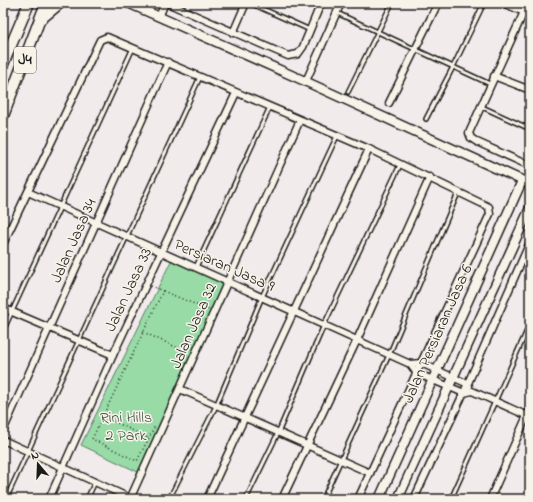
<svg xmlns="http://www.w3.org/2000/svg" width="533" height="502" viewBox="0 0 533 502" font-family="'Indie Flower',sans-serif">
  <style>
    .green { fill: #98dba7; stroke: #5a7c62 }
    .lines { fill: none; stroke-linecap: round; stroke-linejoin: round }
    .service-casing { stroke: #1c1c1c; stroke-width: 6 }
    .minor-casing { stroke: #1c1c1c; stroke-width: 9 }
    .tertiary-casing { stroke: #1c1c1c; stroke-width: 11 }
    .primary-casing { stroke: #1c1c1c; stroke-width: 13 }
    .path { stroke: #1c1c1c; stroke-width: 1.5; stroke-dasharray: 1 3; stroke-linecap: butt }
    .service { stroke: #f7f3e8; stroke-width: 3 }
    .minor { stroke: #f7f3e8; stroke-width: 6 }
    .tertiary { stroke: #f7f3e8; stroke-width: 8 }
    .primary { stroke: #f7f3e8; stroke-width: 10 }
    .labels { text-anchor: middle; dominant-baseline: central; stroke-width: 3; stroke-linejoin: round; paint-order: stroke }
    .shield { fill: #f7f3e8; stroke: #5e5c59; stroke-width: 1 }
    .shield-label { font-size: 15px; font-weight: bold; fill: #1c1c1c }
    .street-label { font-size: 16px; fill: #1c1c1c; stroke: #f7f3e8 }
    .park-label { font-size: 16px; fill: #415546; stroke: #f7f3e8 }
  </style>
  <rect width="100%" height="100%" fill="#f2ebec"/>
  <filter id="ink" filterUnits="userSpaceOnUse"><feTurbulence type="fractalNoise" baseFrequency=".025" numOctaves="2"/><feDisplacementMap in="SourceGraphic" scale="8" xChannelSelector="R" yChannelSelector="G"/><feConvolveMatrix kernelMatrix="1 2 1 2 8 2 1 2 1" color-interpolation-filters="sRGB"/></filter>
  <g filter="url(#ink)">
    <polygon class="green" points="172,259 230,285 140,473 81,445"/>
    <g class="lines">
      <g class="service-casing">
        <g id="service">
          <polyline points="250,3 310,30"/>
          <polyline points="337,13 490,84"/>
          <polyline points="527,89 530,82"/>
          <polyline points="348,92 392,3"/>
          <polyline points="480,106 530,129"/>
          <polyline points="426,119 453,67 484,3"/>
          <polyline points="196,267 270,107"/>
          <polyline points="3,331 133,48"/>
          <polyline points="6,499 200,77"/>
          <polyline points="87,499 95,482"/>
          <polyline points="169,499 216,406 262,297 337,136"/>
          <polyline points="246,499 278,433 324,325 400,165"/>
          <polyline points="323,499 389,355 458,193"/>
          <polyline points="451,499 530,324"/>
          <polyline points="528,499 530,494"/>
        </g>
      </g>
      <g class="minor-casing">
        <g id="minor">
          <polyline points="167,3 288,56 298,54 303,47 321,3"/>
          <polyline points="503,3 524,12"/>
          <polyline points="528,3 469,133 471,138 477,142 530,166"/>
          <polyline points="159,17 165,3"/>
          <polyline points="233,33 246,3"/>
          <polyline points="494,76 530,90"/>
          <polyline points="306,81 341,3"/>
          <polyline points="389,103 438,3"/>
          <polyline points="28,192 410,364 416,372 421,375 464,393 472,391 530,417"/>
          <polyline points="3,244 100,40 107,37 369,149 489,207 490,214 358,499"/>
          <polyline points="3,308 113,355"/>
          <polyline points="410,364 421,363 468,384 469,386"/>
          <polyline points="180,389 370,473"/>
          <polyline points="3,431 168,62"/>
          <polyline points="3,440 132,499"/>
          <polyline points="49,499 113,355 236,93"/>
          <polyline points="130,499 300,120"/>
          <polyline points="207,499 369,149"/>
          <polyline points="282,499 357,340 430,177"/>
          <polyline points="414,499 465,390 530,242"/>
          <polyline points="490,499 530,409"/>
        </g>
      </g>
      <g class="tertiary-casing">
        <g id="tertiary">
          <polyline points="128,3 298,78 530,184"/>
          <polyline points="379,499 522,181"/>
          <polyline points="398,499 530,208"/>
        </g>
      </g>
      <g class="primary-casing">
        <g id="primary">
          <polyline points="42,18 60,3"/>
          <polyline points="3,64 29,3"/>
          <polyline points="3,116 46,3"/>
        </g>
      </g>
      <g class="path">
        <polyline points="151,286 163,291 92,439 137,461 155,426"/>
        <polyline points="163,291 209,310"/>
        <polyline points="143,332 189,353"/>
        <polyline points="103,416 148,438"/>
      </g>
      <use href="#service" class="service"/>
      <use href="#minor" class="minor"/>
      <use href="#tertiary" class="tertiary"/>
      <use href="#primary" class="primary"/>
    </g>
  </g>
  <g class="labels">
    <rect class="shield" x="14" y="47" width="22" height="26" rx="3"/>
    <g class="shield-label">
      <text x="25" y="60">J4</text>
    </g>
    <g class="street-label">
      <text transform="translate(74 241) rotate(-66)">Jalan Jasa 34</text>
      <text transform="translate(224 266) rotate(24)">Persiaran Jasa 9</text>
      <text transform="translate(129 290) rotate(-65)">Jalan Jasa 33</text>
      <text transform="translate(194 326) rotate(-66)">Jalan Jasa 32</text>
      <text transform="translate(438 334) rotate(-66)">Jalan Persiaran Jasa 6</text>
    </g>
    <g class="park-label">
      <text x="126" y="418">Rini Hills<tspan x="126" dy="18">2 Park</tspan></text>
    </g>
  </g>
  <rect width="533" height="502" fill="none" stroke="#f7f3e8" stroke-width="16"/>
  <rect x="8" y="8" width="517" height="486" fill="none" stroke="#1c1c1c" stroke-width="1.5" filter="url(#ink)"/>
  <g transform="translate(38 464) rotate(341)" stroke="#f7f3e8" stroke-width="3" paint-order="stroke">
  <path d="M0-3L7 15L0 10L-7 15Z" fill="#1c1c1c"/>
  <text y="-6" font-size="11" font-weight="bold" text-anchor="middle" fill="#1c1c1c">N</text>
  </g>
</svg>
